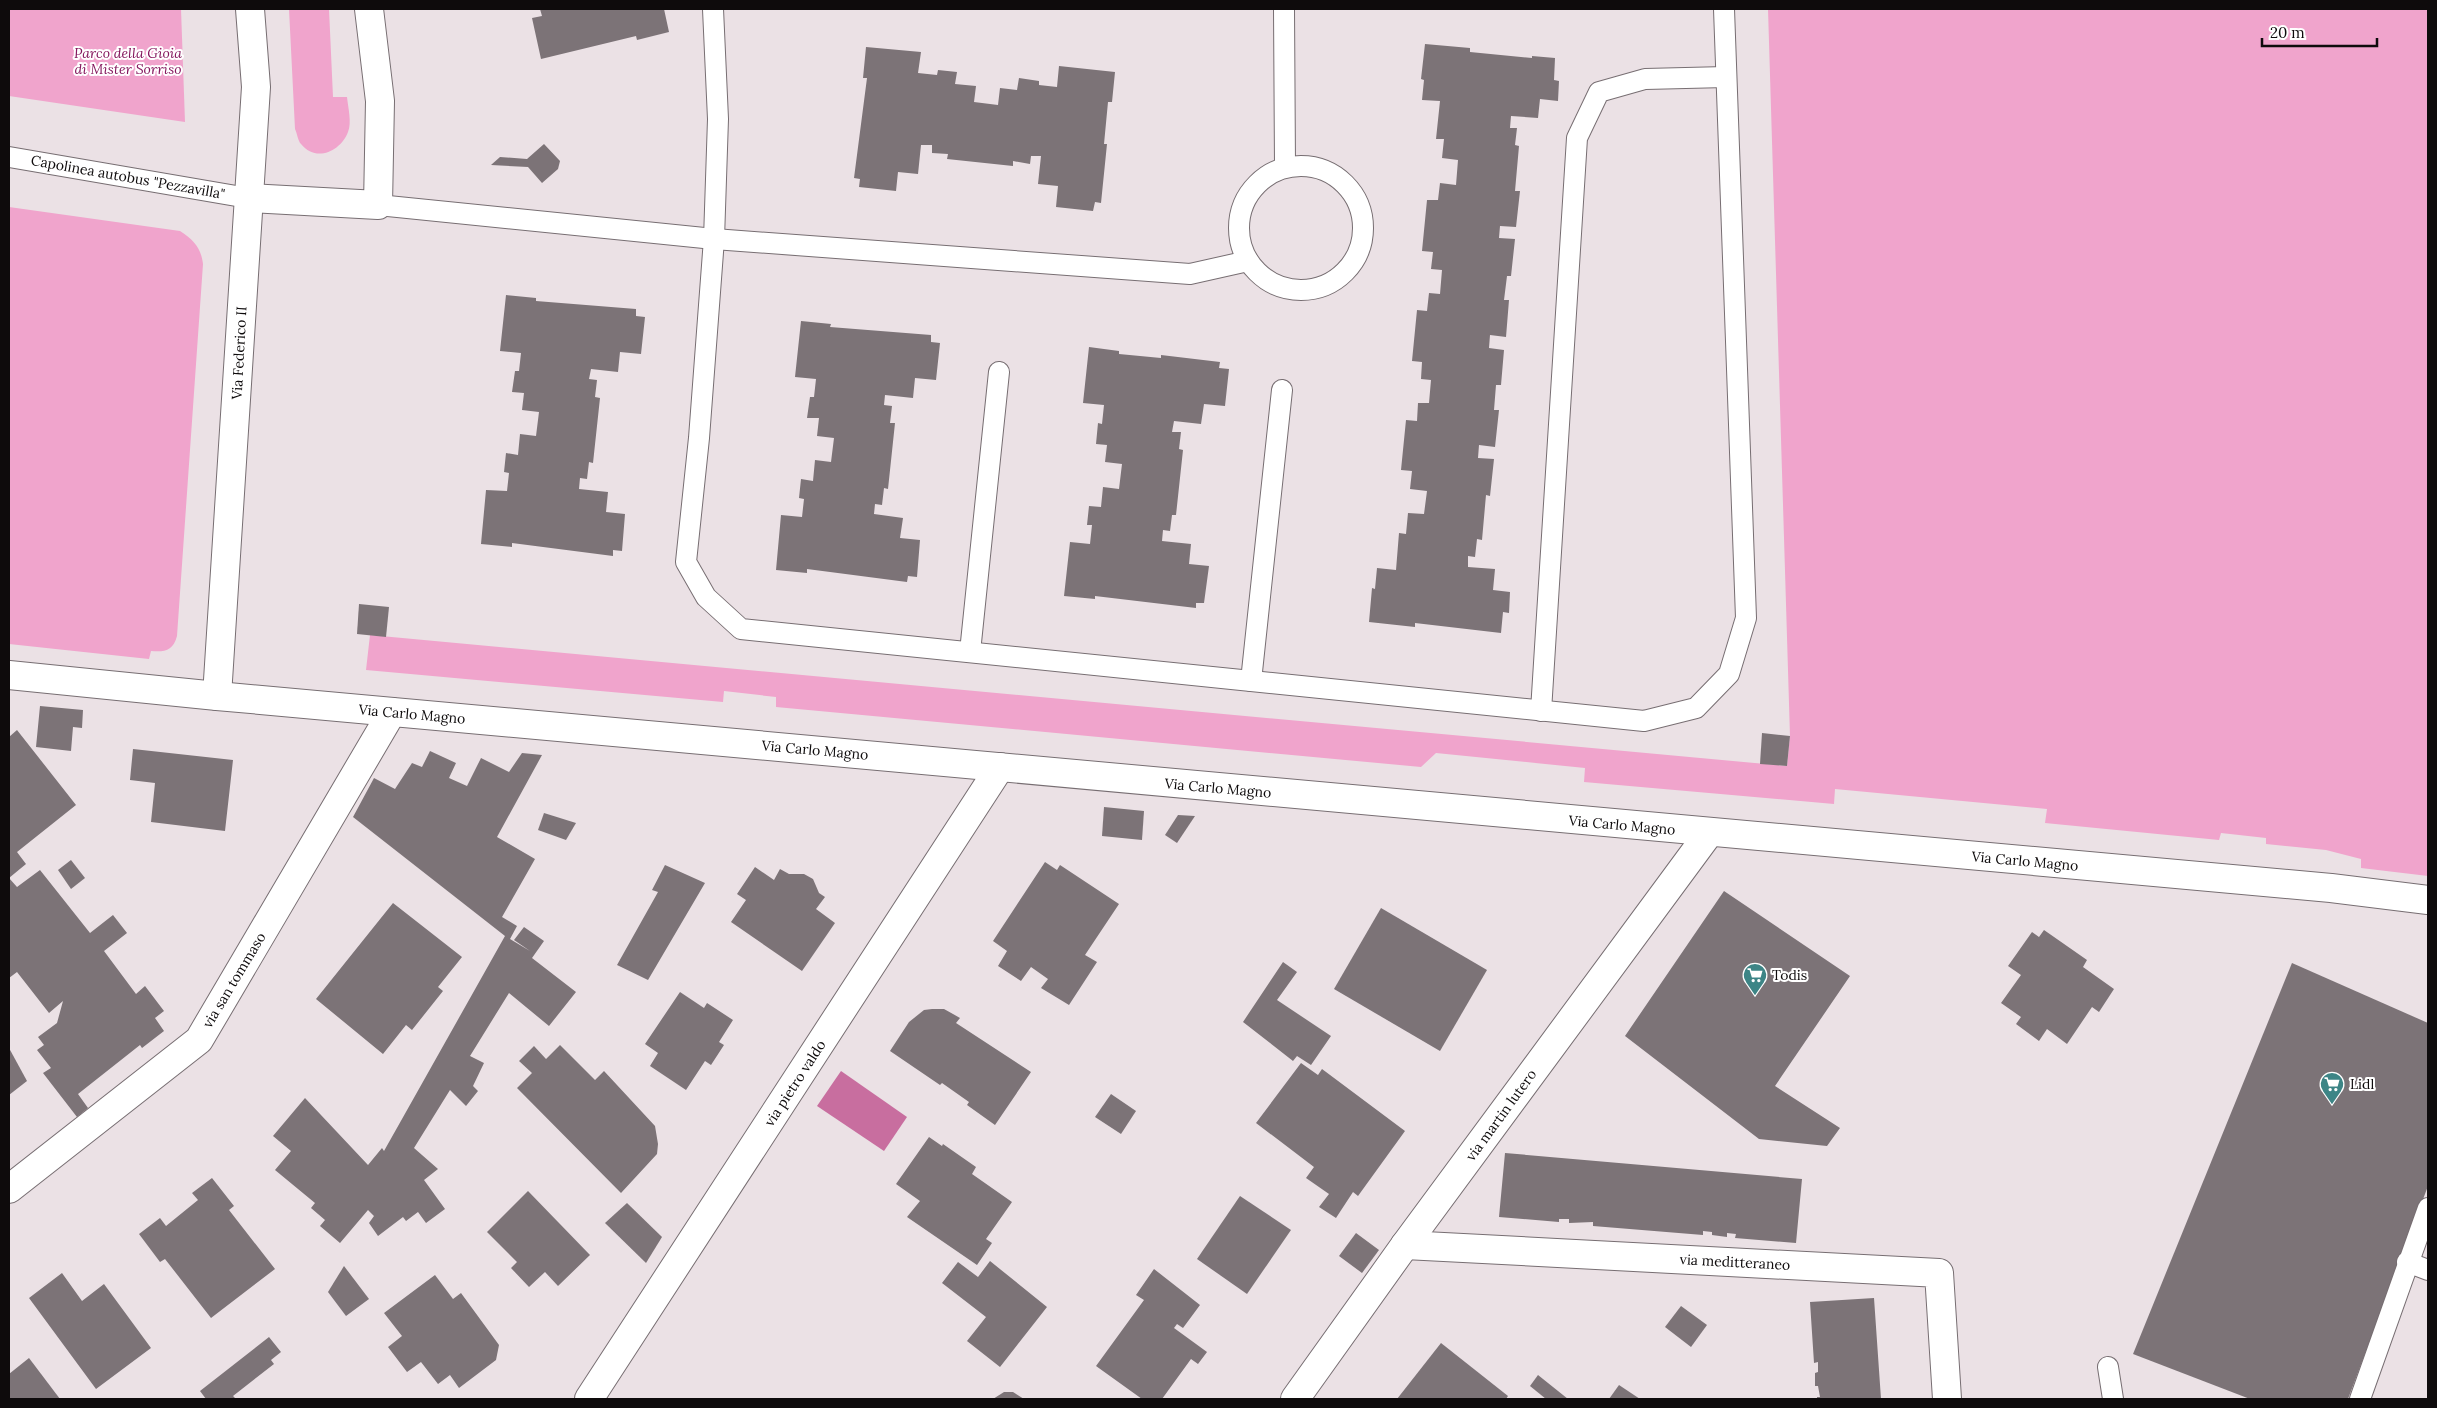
<svg xmlns="http://www.w3.org/2000/svg" width="2437" height="1408" viewBox="0 0 2437 1408" font-family="Lora,serif">
  <style>
    .green { fill: #f0a4cc }
    .water { fill: #c86e9f }
    .building { fill: #7c7377 }
    .lines { fill: none; stroke-linecap: round; stroke-linejoin: round }
    .lane-casing { stroke: #776e72; stroke-width: 22 }
    .street-casing { stroke: #776e72; stroke-width: 30 }
    .lane { stroke: #fff; stroke-width: 20 }
    .street { stroke: #fff; stroke-width: 28 }
    .labels { text-anchor: middle; dominant-baseline: central; stroke-width: 4; stroke-linejoin: round; paint-order: stroke }
    .park-label { font-size: 14px; font-style: italic; fill: #84175d; stroke: #fff }
    .street-label { font-size: 14px; fill: #0e0b0c; stroke: #fff }
    .poi-label { font-size: 14px; fill: #0e0b0c; stroke: #fff; text-anchor: start }
  </style>
  <rect width="100%" height="100%" fill="#ebe1e5"/>
  <g class="green">
    <polygon points="9,9 181,9 185,122 9,96"/>
    <path d="M289,9h40l4,88h14c1,10 5,26 1,35 -7,19 -32,31 -47,12 -3,-3 -4,-11 -6,-15z"/>
    <polygon points="1768,9 2428,9 2428,876 2361,868 2361,859 2326,850 2266,844 2266,838 2221,833 2219,840 2045,823 2047,809 1835,789 1834,804 1584,782 1585,768 1436,753 1421,767 776,707 776,697 724,691 723,702 366,670 370,635 1787,766 1790,736"/>
    <path d="M9,207l171,24c14,9 21,17 23,33l-26,372c-4,15 -12,16 -26,15l-2,8 -140,-15z"/>
  </g>
  <polygon class="water" points="841,1071 907,1117 884,1151 817,1106"/>
  <g class="building">
    <polygon points="540,9 664,9 669,32 637,40 636,36 541,59 532,18 542,16"/>
    <polygon points="1425,44 1470,48 1470,52 1532,58 1532,56 1555,58 1554,80 1559,81 1558,101 1540,99 1538,118 1511,116 1510,128 1517,128 1515,145 1519,146 1515,191 1520,191 1516,227 1500,226 1499,238 1515,239 1511,276 1507,276 1504,300 1509,300 1506,337 1490,335 1489,348 1504,350 1501,385 1496,385 1494,410 1499,410 1495,447 1479,445 1478,458 1494,459 1490,496 1486,495 1482,540 1477,539 1475,557 1468,556 1468,567 1495,569 1493,590 1510,592 1509,613 1503,612 1501,633 1415,623 1415,627 1369,622 1372,588 1375,589 1377,568 1396,570 1399,533 1406,534 1408,513 1424,514 1427,491 1410,489 1412,471 1401,470 1406,420 1417,421 1418,403 1429,403 1431,380 1421,379 1422,362 1412,361 1417,310 1427,311 1429,293 1440,294 1442,270 1431,269 1433,252 1422,251 1427,200 1438,200 1440,183 1456,185 1458,160 1442,158 1444,139 1436,139 1440,101 1422,100 1424,80 1421,79"/>
    <polygon points="866,47 921,52 918,73 937,75 938,70 957,72 955,84 976,86 974,102 998,105 1000,88 1017,90 1019,78 1039,81 1039,85 1057,87 1059,66 1115,72 1112,102 1108,102 1104,144 1107,144 1101,203 1095,202 1093,211 1056,207 1058,186 1038,184 1041,156 1031,156 1030,164 1013,161 1013,166 947,159 948,154 932,153 932,145 921,145 918,174 898,172 896,191 859,187 860,179 854,178 867,78 863,78"/>
    <polygon points="544,144 560,161 558,169 542,183 528,167 491,165 500,157 527,159"/>
    <polygon points="506,295 536,298 536,301 636,309 636,316 645,317 641,354 620,352 618,372 591,369 589,379 597,380 595,397 600,398 593,463 589,462 587,479 580,478 579,489 608,492 606,512 625,514 622,551 613,550 613,556 512,543 512,547 481,544 486,490 507,491 509,473 504,472 506,453 518,455 520,434 536,436 539,412 522,410 524,393 512,392 515,371 519,371 521,353 500,351"/>
    <polygon points="801,321 831,324 830,327 931,335 931,342 940,343 936,380 915,378 913,398 885,395 884,405 892,406 890,423 895,423 888,489 884,488 882,505 875,504 874,514 903,518 900,538 920,540 917,577 908,576 907,582 807,569 807,573 776,570 781,515 802,517 804,499 799,498 801,479 813,481 815,460 831,462 834,438 817,436 819,418 807,418 810,397 814,397 816,379 795,377"/>
    <polygon points="1089,347 1119,351 1119,354 1161,358 1161,355 1220,362 1219,368 1229,369 1225,406 1204,404 1201,424 1174,421 1172,432 1181,432 1179,449 1183,450 1176,515 1172,515 1170,531 1163,530 1162,541 1191,544 1189,564 1209,566 1204,603 1196,603 1196,608 1095,596 1095,599 1064,596 1070,542 1090,544 1092,525 1087,525 1089,506 1101,507 1103,487 1119,489 1122,464 1105,462 1107,445 1096,444 1098,423 1102,424 1104,405 1083,403"/>
    <polygon points="359,604 389,607 386,637 357,634"/>
    <polygon points="40,706 83,710 82,728 73,727 71,751 36,747"/>
    <polygon points="17,730 76,805 17,852 26,864 9,878 17,887 40,870 90,933 113,915 127,933 104,951 136,994 145,986 164,1011 155,1018 164,1031 142,1048 140,1045 78,1094 88,1108 77,1117 43,1073 51,1068 37,1050 44,1045 38,1037 57,1023 63,1001 49,1013 17,972 9,978 9,737"/>
    <polygon points="1762,733 1790,736 1787,766 1760,764"/>
    <polygon points="133,749 233,760 225,831 151,822 155,783 130,780"/>
    <polygon points="430,751 456,763 449,778 467,786 481,758 509,772 522,753 542,755 497,837 535,859 502,917 517,926 510,939 530,951 514,940 524,927 544,941 532,958 576,992 549,1026 509,993 470,1056 484,1063 473,1086 478,1091 466,1106 450,1090 414,1148 438,1169 424,1180 445,1209 426,1223 418,1212 406,1221 403,1217 378,1236 369,1223 374,1216 368,1210 340,1243 320,1226 325,1220 311,1208 315,1203 275,1170 291,1151 273,1136 305,1098 368,1165 382,1148 384,1151 505,936 353,817 374,778 395,789 412,763 422,767"/>
    <polygon points="1104,807 1144,811 1142,840 1102,836"/>
    <polygon points="544,813 576,823 566,840 538,830"/>
    <polygon points="1178,815 1195,816 1177,843 1165,835"/>
    <polygon points="71,860 85,878 71,889 58,870"/>
    <polygon points="1045,862 1057,870 1060,865 1119,904 1085,955 1097,962 1069,1005 1041,988 1048,979 1031,967 1021,981 998,966 1007,951 993,941"/>
    <polygon points="665,865 705,883 648,980 617,965 658,892 652,890"/>
    <polygon points="755,867 774,880 780,869 789,874 804,874 813,879 819,893 825,897 816,909 835,923 802,971 731,922 746,900 737,894"/>
    <polygon points="1724,891 1850,976 1775,1086 1840,1128 1827,1146 1759,1139 1625,1036"/>
    <polygon points="393,903 462,957 438,987 443,991 412,1030 406,1025 383,1054 316,999"/>
    <polygon points="1381,908 1487,970 1440,1051 1334,989"/>
    <polygon points="2044,930 2087,960 2083,967 2114,989 2099,1012 2092,1007 2067,1044 2047,1029 2039,1041 2016,1024 2021,1017 2001,1003 2021,975 2008,966 2032,932 2039,937"/>
    <polygon points="1283,962 1297,972 1277,1000 1331,1036 1311,1065 1297,1056 1293,1061 1243,1022"/>
    <polygon points="2292,963 2428,1023 2428,1186 2348,1399 2250,1399 2133,1354"/>
    <polygon points="680,992 704,1008 707,1003 733,1020 719,1042 724,1045 711,1065 705,1061 686,1090 650,1066 658,1053 645,1044"/>
    <polygon points="932,1009 944,1009 953,1014 960,1018 956,1023 1031,1072 995,1125 967,1105 969,1102 942,1083 940,1085 890,1051 909,1022 924,1010"/>
    <polygon points="560,1045 595,1080 604,1071 655,1126 658,1144 657,1154 621,1193 517,1088 532,1073 519,1061 534,1046 546,1059"/>
    <polygon points="9,1048 27,1081 9,1095"/>
    <polygon points="1301,1063 1318,1075 1322,1069 1405,1131 1358,1196 1353,1192 1336,1218 1319,1207 1329,1194 1306,1178 1314,1167 1256,1123"/>
    <polygon points="1111,1094 1136,1111 1121,1134 1095,1117"/>
    <polygon points="929,1137 942,1146 943,1144 976,1167 972,1174 1012,1202 986,1239 992,1243 977,1265 907,1217 920,1201 896,1184"/>
    <polygon points="1505,1153 1802,1179 1796,1243 1735,1238 1736,1234 1727,1233 1727,1237 1712,1235 1712,1232 1703,1231 1703,1235 1593,1226 1593,1222 1569,1223 1569,1219 1559,1219 1559,1222 1499,1217"/>
    <polygon points="212,1178 234,1206 229,1210 275,1269 211,1318 165,1259 160,1262 139,1234 160,1218 166,1226 198,1200 192,1193"/>
    <polygon points="528,1191 590,1255 558,1286 545,1272 529,1287 511,1268 517,1262 487,1232"/>
    <polygon points="1240,1196 1291,1230 1247,1294 1197,1259"/>
    <polygon points="627,1203 662,1237 646,1263 605,1223"/>
    <polygon points="1356,1233 1379,1250 1362,1273 1339,1256"/>
    <polygon points="990,1261 1047,1307 1000,1367 967,1341 986,1317 942,1283 958,1262 978,1277"/>
    <polygon points="344,1266 369,1299 346,1316 328,1292"/>
    <polygon points="1154,1269 1200,1305 1183,1328 1177,1324 1174,1328 1207,1352 1198,1364 1191,1359 1162,1399 1142,1399 1096,1366 1144,1300 1136,1295"/>
    <polygon points="62,1273 82,1301 104,1284 151,1348 96,1389 29,1298"/>
    <polygon points="435,1275 453,1299 461,1293 499,1345 496,1360 459,1388 450,1375 438,1384 421,1362 407,1372 388,1347 402,1336 384,1313"/>
    <polygon points="1874,1298 1881,1399 1817,1399 1817,1397 1820,1397 1818,1386 1815,1386 1815,1373 1818,1372 1818,1362 1814,1363 1810,1302"/>
    <polygon points="1681,1306 1707,1325 1691,1347 1665,1327"/>
    <polygon points="269,1337 281,1352 271,1360 274,1364 233,1396 236,1399 206,1399 200,1391"/>
    <polygon points="1441,1343 1508,1396 1506,1399 1397,1399"/>
    <polygon points="29,1358 60,1399 9,1399 9,1374"/>
    <polygon points="1538,1375 1568,1399 1546,1399 1530,1386"/>
    <polygon points="1619,1385 1640,1399 1609,1399"/>
    <polygon points="1004,1392 1013,1392 1024,1399 993,1399"/>
  </g>
  <g class="lines">
    <g class="lane-casing">
      <g id="lane">
        <polyline points="713,9 718,119 714,239 699,438 686,562 706,597 741,629 1644,721 1696,708 1729,674 1746,618 1724,9"/>
        <polyline points="1284,9 1285,166"/>
        <polyline points="9,157 248,198"/>
        <circle cx="1301" cy="228" r="62"/>
        <polyline points="378,205 714,239 1190,274 1248,261"/>
        <polyline points="970,652 999,372"/>
        <polyline points="1251,681 1282,390"/>
        <polyline points="1541,711 1577,138 1599,92 1645,79 1726,77"/>
        <polyline points="2407,1262 2428,1270"/>
        <polyline points="2108,1367 2113,1399"/>
        <polyline points="2360,1399 2428,1208"/>
      </g>
    </g>
    <g class="street-casing">
      <g id="street">
        <polyline points="248,198 378,205 380,101 369,9"/>
        <polyline points="9,675 217,696 2331,888 2428,900"/>
        <polyline points="217,696 256,87 250,9"/>
        <polyline points="9,1189 199,1040 392,712"/>
        <polyline points="1405,1245 1939,1273 1947,1399"/>
        <polyline points="589,1399 1000,767"/>
        <polyline points="1295,1399 1405,1245 1709,833"/>
      </g>
    </g>
    <use href="#lane" class="lane"/>
    <use href="#street" class="street"/>
  </g>
  <defs>
    <g id="supermarket-pin" transform="scale(1.25)"><path d="M0 17L-7.5 6A9.5 9.5 0 1 1 7.5 6Z" fill="#3d8586" stroke="#fff"/><path d="M-6-5.5h2.5l.6 2H6L4.5 2H-2.5L-4.4-4H-6ZM-1.5 3.2a1.3 1.3 0 1 0 .1 0ZM3 3.2a1.3 1.3 0 1 0 .1 0Z" fill="#fff"/></g>
  </defs>
  <g fill-rule="evenodd">
    <use href="#supermarket-pin" x="1755" y="975"/>
    <use href="#supermarket-pin" x="2332" y="1084"/>
  </g>
  <g class="labels">
    <g class="park-label">
      <text x="128" y="53">Parco della Gioia<tspan x="128" dy="16">di Mister Sorriso</tspan></text>
    </g>
    <g class="street-label">
      <text transform="translate(128 177) rotate(10)">Capolinea autobus "Pezzavilla"</text>
      <text transform="translate(239 353) rotate(-87)">Via Federico II</text>
      <text transform="translate(412 714) rotate(5)">Via Carlo Magno</text>
      <text transform="translate(815 750) rotate(5)">Via Carlo Magno</text>
      <text transform="translate(1218 788) rotate(5)">Via Carlo Magno</text>
      <text transform="translate(1622 825) rotate(5)">Via Carlo Magno</text>
      <text transform="translate(2025 861) rotate(5)">Via Carlo Magno</text>
      <text transform="translate(234 980) rotate(-59)">via san tommaso</text>
      <text transform="translate(795 1083) rotate(-57)">via pietro valdo</text>
      <text transform="translate(1501 1115) rotate(-54)">via martin lutero</text>
      <text transform="translate(1735 1262) rotate(3)">via meditteraneo</text>
    </g>
    <g class="poi-label">
      <text x="1772" y="975">Todis</text>
      <text x="2350" y="1084">Lidl</text>
    </g>
  </g>
  <rect width="2437" height="1408" fill="none" stroke="#0e0b0c" stroke-width="20"/>
  <path d="M2262 38v8h115v-8" fill="none" stroke="#0e0b0c" stroke-width="2.5"/>
  <text x="2270" y="38" font-size="15" fill="#0e0b0c" stroke="#ffffff" stroke-width="4" paint-order="stroke">20 m</text>
</svg>
